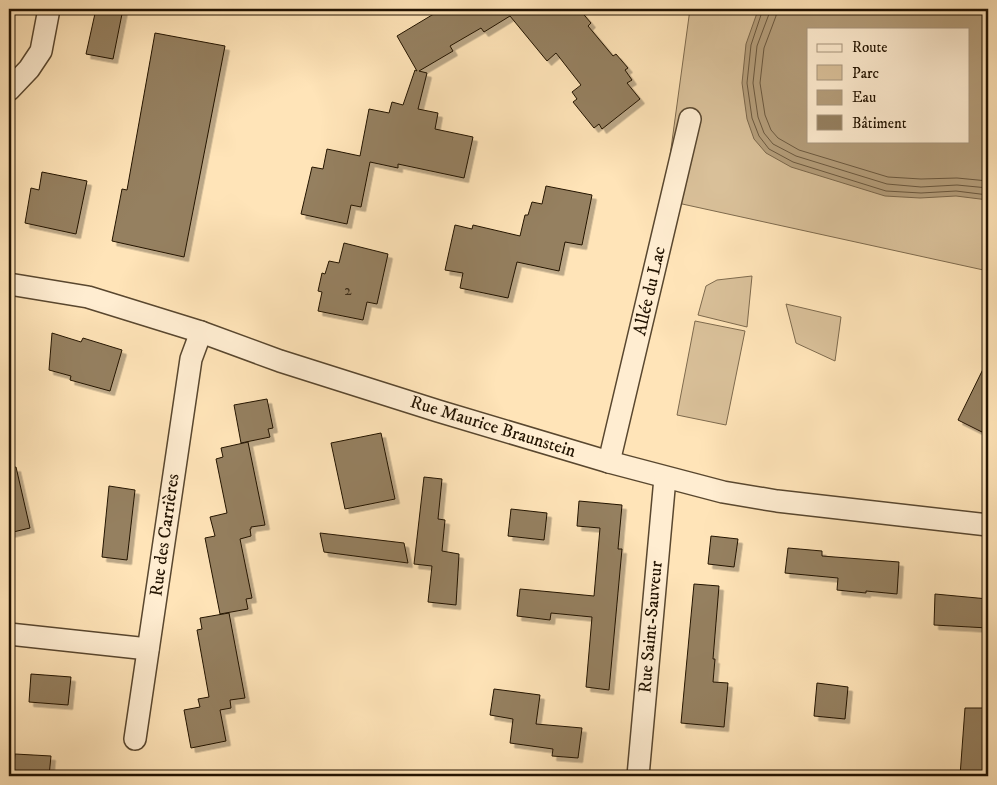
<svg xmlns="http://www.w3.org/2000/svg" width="997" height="785" viewBox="0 0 997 785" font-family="'IM FELL DW Pica',serif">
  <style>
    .green { fill: #d9c099; stroke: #7e6a4d; fill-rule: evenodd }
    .water { fill: #b49d7a; stroke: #7a664a; fill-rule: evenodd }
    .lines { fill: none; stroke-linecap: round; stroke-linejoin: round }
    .shore { stroke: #6b583e; stroke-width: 1 }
    .building { fill: #958060; stroke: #221301; filter: url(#shadow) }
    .minor-casing { stroke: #59472f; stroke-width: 24 }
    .minor { stroke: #ffedd1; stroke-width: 21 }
    .labels { text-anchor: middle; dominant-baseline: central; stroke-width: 4.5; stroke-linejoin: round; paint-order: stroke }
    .number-label { font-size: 15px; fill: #3f2e19 }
    .street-label { font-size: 18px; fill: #221301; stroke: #ffedd1 }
  </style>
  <defs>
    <filter id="shadow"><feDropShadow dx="4.5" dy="4.5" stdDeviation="0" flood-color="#0004"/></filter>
  </defs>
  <rect width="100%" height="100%" fill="#ffe4b8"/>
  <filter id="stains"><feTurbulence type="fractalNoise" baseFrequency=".004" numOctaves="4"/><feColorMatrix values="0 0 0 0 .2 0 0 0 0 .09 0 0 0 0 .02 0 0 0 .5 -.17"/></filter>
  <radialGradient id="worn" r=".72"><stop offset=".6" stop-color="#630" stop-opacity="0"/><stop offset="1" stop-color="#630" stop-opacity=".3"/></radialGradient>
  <g class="green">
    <path d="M690,9h298v262l-324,-71zM808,29h160v112h-160z"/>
    <polygon points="752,276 747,327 698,315 706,286 717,280"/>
    <polygon points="786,304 841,317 835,361 796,343"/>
    <polygon points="695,321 745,331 726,425 677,415"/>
  </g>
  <path class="water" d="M759,9h229v191l-32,-4 -36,2 -35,-2 -94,-29 -25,-14 -12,-14 -7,-20 -5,-36 4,-39 11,-31zM808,29h160v112h-160z"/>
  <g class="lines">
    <g class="shore">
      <polyline points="763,9 751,45 747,83 752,118 759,136 769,149 793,162 886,191 921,193 956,191 988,195"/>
      <polyline points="769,9 769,14 757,46 753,83 758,117 764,133 773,144 796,156 887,184 921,187 957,185 988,188"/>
      <polyline points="777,9 776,16 764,48 760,83 765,115 771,130 778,138 799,150 888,177 921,179 957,178 988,181"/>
    </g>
  </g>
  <g class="building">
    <polygon points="96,9 123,9 113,59 86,54"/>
    <polygon points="442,9 579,9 591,23 588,26 613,56 616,54 628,68 625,70 632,80 627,83 640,99 602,129 599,124 594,128 573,102 577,99 572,92 581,85 556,53 547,61 510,16 484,32 481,28 450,46 453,51 419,71 427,73 418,109 438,113 435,129 473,137 464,178 398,164 398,168 370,162 361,207 351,205 347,224 301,214 312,167 323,169 327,149 360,156 369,109 389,113 392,102 403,105 415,70 417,71 397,36"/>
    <polygon points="155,33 225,46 184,257 112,241 122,189 127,190"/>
    <polygon points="42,172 87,181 76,234 25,223 31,188 39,190"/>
    <polygon points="546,186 592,195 582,245 565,242 559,271 517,262 508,298 460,288 463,273 445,270 455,225 472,229 473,225 520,236 525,215 528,215 532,202 542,204"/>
    <polygon points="344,243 388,254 377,304 367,302 363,320 318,311 322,292 318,291 322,273 325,274 329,261 339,263"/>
    <polygon points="52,333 81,342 83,338 122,350 110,391 70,380 71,376 49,370"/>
    <polygon points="988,359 988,419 982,432 958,420"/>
    <polygon points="267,399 273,428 268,429 270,437 241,443 234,405"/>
    <polygon points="381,433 395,499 345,509 331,443"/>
    <polygon points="248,442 265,525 251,527 251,529 250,529 251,536 240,539 252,598 246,599 248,609 220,614 205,538 215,536 210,517 227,513 216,459 223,457 221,448"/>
    <polygon points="16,467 30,528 9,533 9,468"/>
    <polygon points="424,477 442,479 438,519 445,520 442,551 459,554 456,605 428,602 432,566 414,564"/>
    <polygon points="109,486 135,490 127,560 102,557"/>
    <polygon points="579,501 622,505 618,549 622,549 609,690 586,687 592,617 551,613 550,620 517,616 520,589 594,596 600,528 577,526"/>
    <polygon points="511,509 547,513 544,540 508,536"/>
    <polygon points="320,533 404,543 408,563 324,552"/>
    <polygon points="711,536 738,539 734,567 708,564"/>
    <polygon points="788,548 822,551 822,556 899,562 897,594 866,591 866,593 837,590 838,578 785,573"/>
    <polygon points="694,584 719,586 713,659 715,659 713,682 728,683 724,727 681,723"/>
    <polygon points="935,594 988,599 988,628 934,625"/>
    <polygon points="229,613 245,698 230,700 231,708 220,710 226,741 191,748 184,710 200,707 198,699 209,697 197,630 202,629 200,618"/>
    <polygon points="31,674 71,677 68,705 29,702"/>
    <polygon points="817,683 848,687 845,719 814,716"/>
    <polygon points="494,689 540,695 536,724 582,728 578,758 552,756 553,749 510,743 513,719 490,715"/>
    <polygon points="965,708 987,708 983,755 988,755 987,776 960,776"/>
    <polygon points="15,754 51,756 49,776 13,776"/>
  </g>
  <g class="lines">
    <g class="minor-casing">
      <g id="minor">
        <polyline points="9,90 29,69 41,51 49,9"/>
        <polyline points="9,284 88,297 201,332 280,361 438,411 609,462 723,492 777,501 988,525"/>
        <polyline points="609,462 690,119"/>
        <polyline points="9,634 148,649"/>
        <polyline points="135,739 191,359 201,332"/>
        <polyline points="638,776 665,478"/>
      </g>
    </g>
    <use href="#minor" class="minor"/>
  </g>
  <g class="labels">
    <g class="number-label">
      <text x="348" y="290">2</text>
    </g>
    <g class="street-label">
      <text transform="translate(650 291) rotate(-77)">Allée du Lac</text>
      <text transform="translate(493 427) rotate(17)">Rue Maurice Braunstein</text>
      <text transform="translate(165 535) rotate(-82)">Rue des Carrières</text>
      <text transform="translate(651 627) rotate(-85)">Rue Saint-Sauveur</text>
    </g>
  </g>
  <rect width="997" height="785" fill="none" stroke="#ffe4b8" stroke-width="30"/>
  <rect x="10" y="10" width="977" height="765" fill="none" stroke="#221301" stroke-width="2.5"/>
  <rect x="15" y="15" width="967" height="755" fill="none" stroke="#221301"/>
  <rect x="807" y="28" width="162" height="115" fill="#ffedd1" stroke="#a7967e"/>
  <rect x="817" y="44" width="25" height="8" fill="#ffedd1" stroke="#a7967e"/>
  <text x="852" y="52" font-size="15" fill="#221301">Route</text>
  <rect x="817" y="65" width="25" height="15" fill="#d9c099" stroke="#a7967e"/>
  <text x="852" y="78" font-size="15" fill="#221301">Parc</text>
  <rect x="817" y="90" width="25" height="15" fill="#b49d7a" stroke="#a7967e"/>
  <text x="852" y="102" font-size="15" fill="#221301">Eau</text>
  <rect x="817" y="115" width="25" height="15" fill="#958060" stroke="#a7967e"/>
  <text x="852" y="128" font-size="15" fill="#221301">Bâtiment</text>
  <rect width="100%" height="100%" filter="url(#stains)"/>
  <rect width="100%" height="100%" fill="url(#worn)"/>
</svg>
